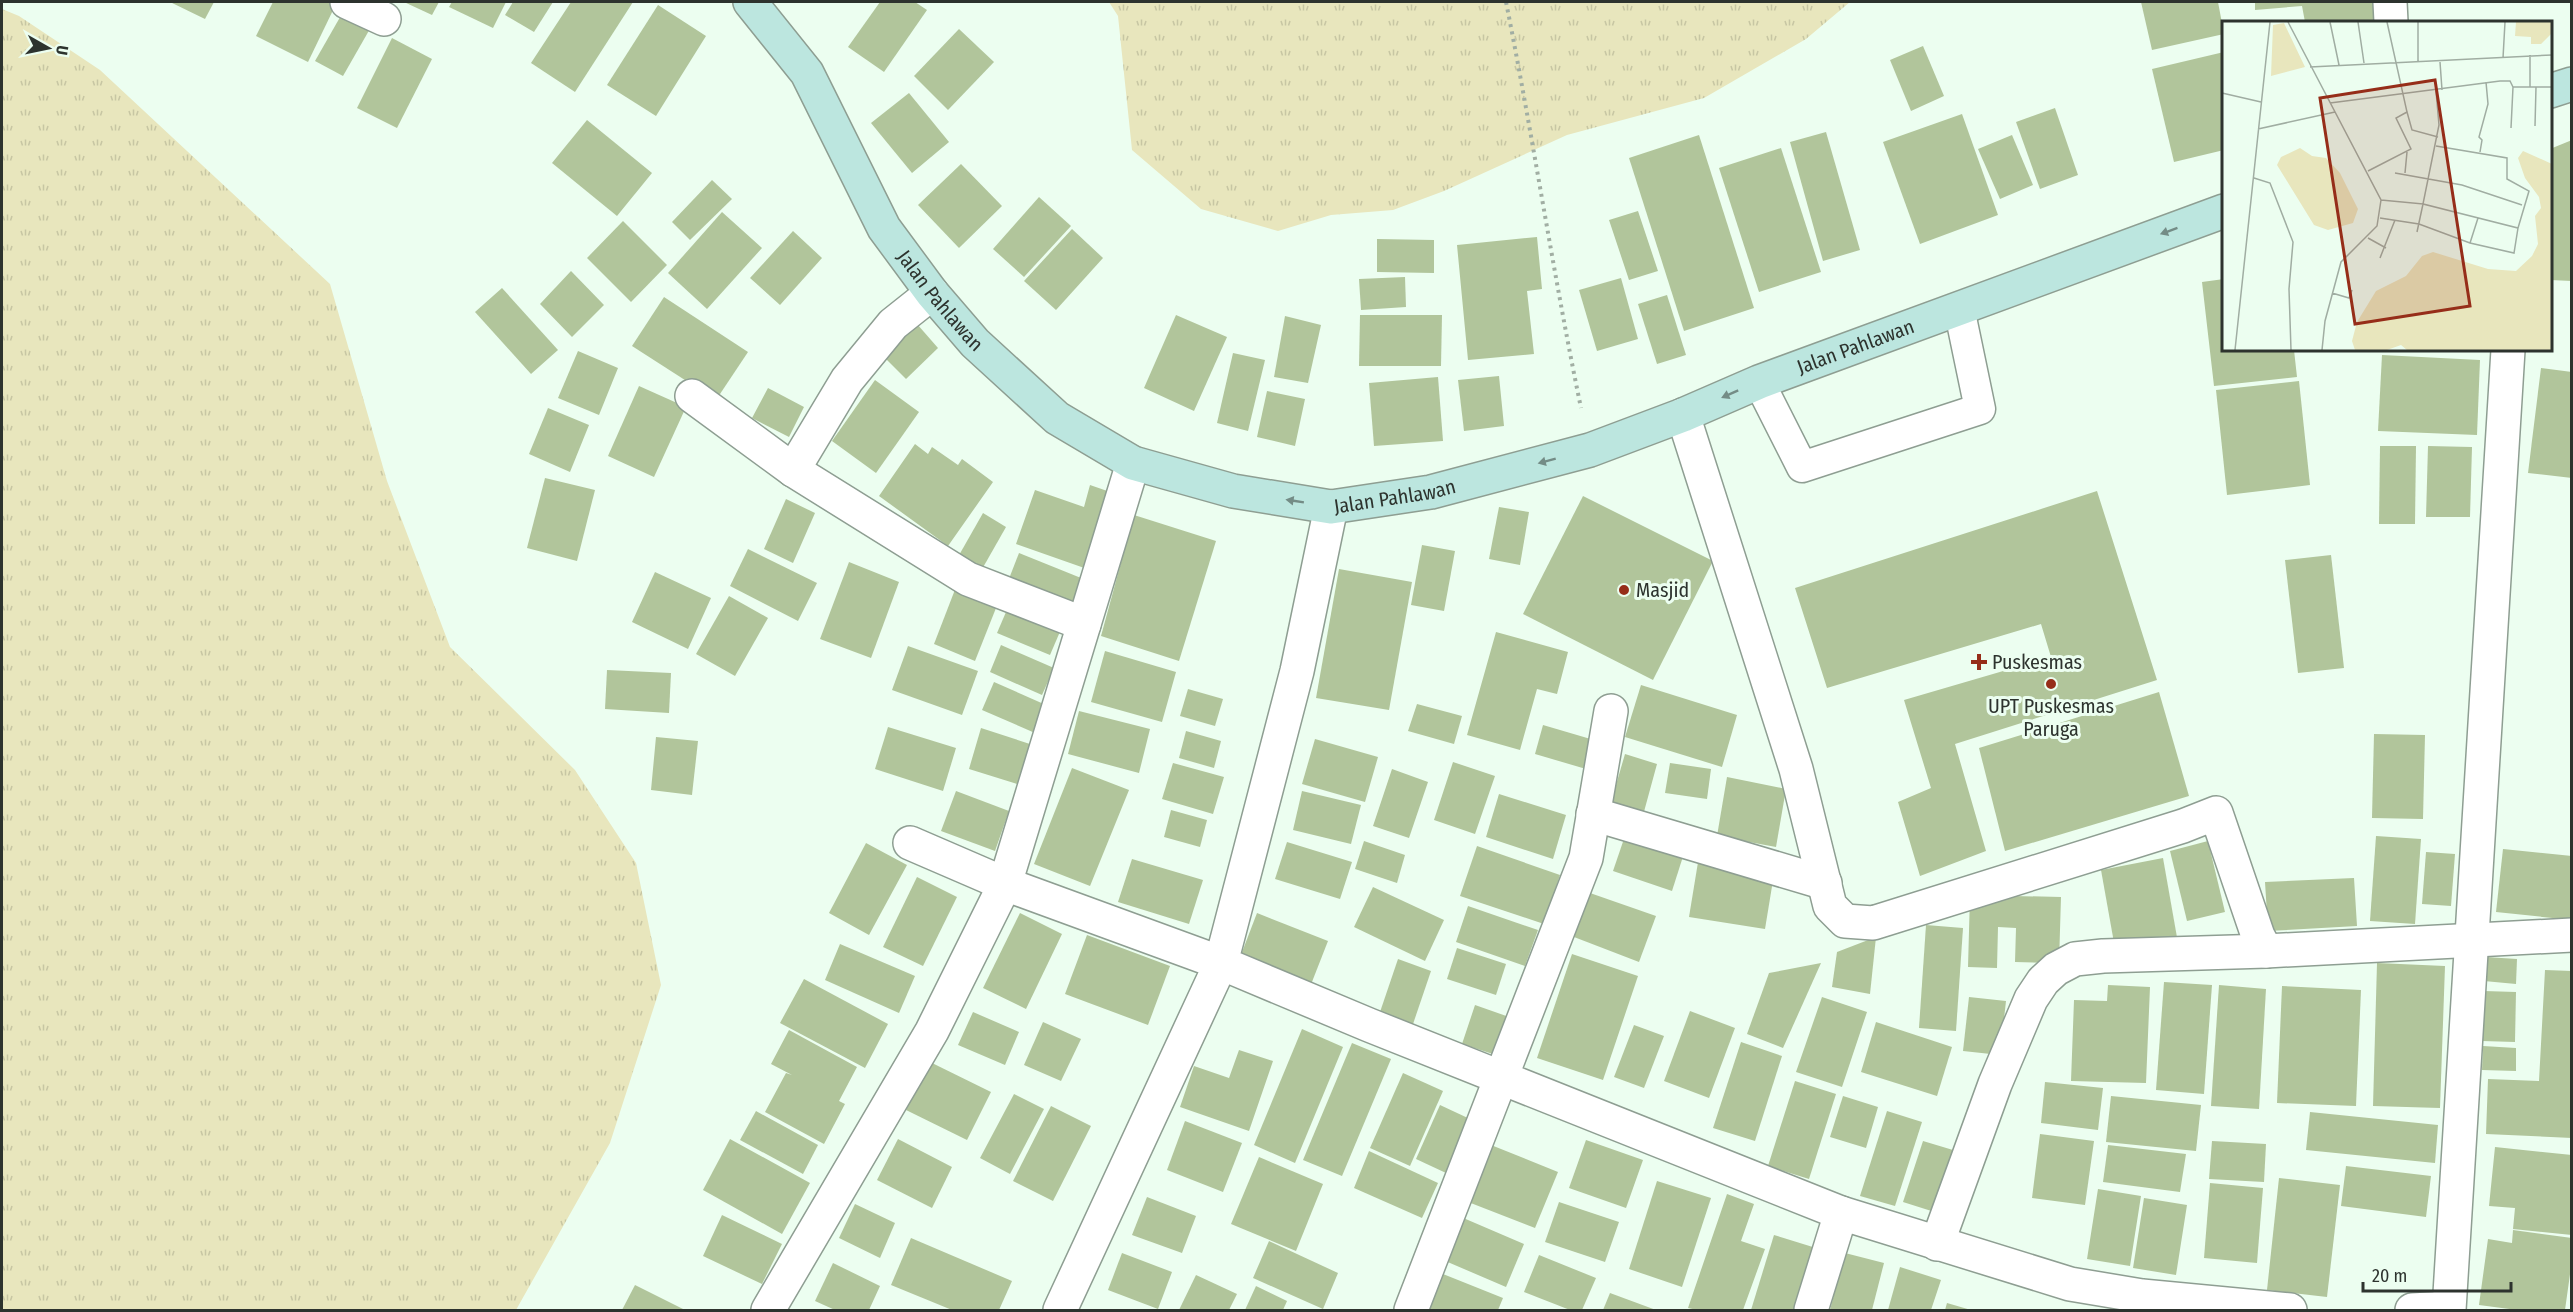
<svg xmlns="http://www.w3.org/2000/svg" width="2573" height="1312" viewBox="0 0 2573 1312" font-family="'Fira Sans Condensed',sans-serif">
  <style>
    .grass { fill: url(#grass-tufts) }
    .building { fill: #b1c59b }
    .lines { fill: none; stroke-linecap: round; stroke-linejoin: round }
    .service-casing { stroke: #8e9e92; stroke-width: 33 }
    .minor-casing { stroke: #8e9e92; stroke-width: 36 }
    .secondary-casing { stroke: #8e9e92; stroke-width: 36 }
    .path { stroke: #a1aea3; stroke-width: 4; stroke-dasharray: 3 4.5; stroke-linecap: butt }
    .service { stroke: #fff; stroke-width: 30 }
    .minor { stroke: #fff; stroke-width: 33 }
    .secondary { stroke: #bce6df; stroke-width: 33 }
    .oneway { fill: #748c86 }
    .poi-dot { fill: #962d19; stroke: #ecfef0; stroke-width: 2 }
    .labels { text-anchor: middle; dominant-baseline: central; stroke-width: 6; stroke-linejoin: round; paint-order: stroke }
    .street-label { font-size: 20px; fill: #2d332e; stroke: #ecfef0 }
    .poi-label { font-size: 20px; fill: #2d332e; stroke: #ecfef0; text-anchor: start }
    .inset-road { fill: none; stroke: #a0ada2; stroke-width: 1.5 }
    .view { fill: #962d19; fill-opacity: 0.15; stroke: #962d19; stroke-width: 3 }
    .inset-edge { fill: none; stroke: #2d332e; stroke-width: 3 }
  </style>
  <defs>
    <pattern id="grass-tufts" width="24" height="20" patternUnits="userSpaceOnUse" patternTransform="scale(1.5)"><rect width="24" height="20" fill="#e8e6bd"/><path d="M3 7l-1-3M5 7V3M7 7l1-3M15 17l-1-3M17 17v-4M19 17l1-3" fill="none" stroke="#c7c6a3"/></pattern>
  </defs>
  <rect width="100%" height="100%" fill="#ecfef0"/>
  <g class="grass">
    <polygon points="1109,2 1850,2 1806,39 1704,98 1567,135 1444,191 1393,210 1331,215 1278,231 1201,209 1132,150 1118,16"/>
    <polygon points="2,9 19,16 100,70 330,284 387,481 450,647 575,770 636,863 661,985 610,1143 516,1310 2,1310"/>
  </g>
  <g class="building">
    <polygon points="170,2 214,2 205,19"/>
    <polygon points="273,2 331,2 336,4 308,62 256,36"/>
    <polygon points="404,2 439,2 432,15"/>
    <polygon points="452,2 506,2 493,28 449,7"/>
    <polygon points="513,2 553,2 534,32 505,15"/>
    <polygon points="571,2 633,2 575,92 531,63"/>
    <polygon points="880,2 915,2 927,10 884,72 848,47"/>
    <polygon points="2141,2 2218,2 2224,34 2152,50"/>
    <polygon points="2255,2 2391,2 2392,22 2305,22 2302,6 2255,10"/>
    <polygon points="347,5 375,20 343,76 315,61"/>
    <polygon points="658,5 706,36 656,116 607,85"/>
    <polygon points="959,29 994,62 948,110 914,76"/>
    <polygon points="392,38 432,59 397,128 357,108"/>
    <polygon points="1923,46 1944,96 1911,111 1890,60"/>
    <polygon points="2224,52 2224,150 2174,162 2152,69"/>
    <polygon points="909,93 949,142 912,173 871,123"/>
    <polygon points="2055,108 2078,175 2040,189 2016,122"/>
    <polygon points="1962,114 1998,215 1920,244 1883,142"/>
    <polygon points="587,120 652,173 617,216 552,163"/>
    <polygon points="1826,132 1860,250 1823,261 1790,142"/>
    <polygon points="1699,135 1754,308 1684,331 1629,158"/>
    <polygon points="2012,135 2033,185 2000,199 1978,149"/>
    <polygon points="2572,140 2572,281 2550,280 2550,149"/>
    <polygon points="1781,148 1821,272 1759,292 1719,168"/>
    <polygon points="961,164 1002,206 959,248 918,205"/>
    <polygon points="712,180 732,199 690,240 672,222"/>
    <polygon points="1039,197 1071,226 1024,277 993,249"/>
    <polygon points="1638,211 1658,271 1629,280 1609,220"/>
    <polygon points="722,212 762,248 707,309 668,273"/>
    <polygon points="623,221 667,265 631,302 587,258"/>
    <polygon points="1072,229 1103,258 1056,310 1024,281"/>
    <polygon points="793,231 822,258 780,305 750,278"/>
    <polygon points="1537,237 1542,289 1527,291 1534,354 1468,360 1457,245"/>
    <polygon points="1377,239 1434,240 1434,273 1377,272"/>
    <polygon points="571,271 604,305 572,337 540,304"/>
    <polygon points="1405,277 1406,307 1361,310 1359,279"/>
    <polygon points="1621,278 1638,339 1597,351 1579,290"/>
    <polygon points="2224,279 2224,350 2294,350 2297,377 2214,386 2202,282"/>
    <polygon points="502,288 558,350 531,374 475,312"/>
    <polygon points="1667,295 1686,355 1657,364 1638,304"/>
    <polygon points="664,297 748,352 716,400 632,346"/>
    <polygon points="1176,315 1227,337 1194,411 1144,388"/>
    <polygon points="1360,315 1442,315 1441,366 1359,366"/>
    <polygon points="1285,316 1321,325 1308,383 1274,377"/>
    <polygon points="917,324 938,348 906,379 883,356"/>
    <polygon points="578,351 618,368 599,415 558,398"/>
    <polygon points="1233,353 1265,360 1248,431 1217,423"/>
    <polygon points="2382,355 2480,360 2477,435 2378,431"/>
    <polygon points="2541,368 2572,372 2572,478 2528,473"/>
    <polygon points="1499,376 1504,426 1464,431 1458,380"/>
    <polygon points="1438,377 1443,441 1374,446 1369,383"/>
    <polygon points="875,380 919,412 876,473 832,441"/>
    <polygon points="2299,381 2310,485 2227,495 2216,390"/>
    <polygon points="639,386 686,407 654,477 608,456"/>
    <polygon points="768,388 804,407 789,437 752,418"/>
    <polygon points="1267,391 1305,399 1295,446 1257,437"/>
    <polygon points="548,408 589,425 570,472 529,454"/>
    <polygon points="915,444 928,454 932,447 958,465 962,459 993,482 948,546 879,496"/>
    <polygon points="2380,446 2416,446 2415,524 2379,524"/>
    <polygon points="2428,446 2472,447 2470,517 2426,517"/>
    <polygon points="545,478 595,490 577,561 527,548"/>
    <polygon points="1090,485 1116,494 1090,570 1016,544 1035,490 1084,507"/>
    <polygon points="2097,491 2157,680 1955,744 1986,851 1920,876 1898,802 1931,788 1904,700 2051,657 2041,624 1827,688 1795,588"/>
    <polygon points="1583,496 1713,561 1653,680 1523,614"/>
    <polygon points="786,499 815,513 793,563 764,549"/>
    <polygon points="1499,507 1529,512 1520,565 1489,559"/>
    <polygon points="983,513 1006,527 977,578 954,564"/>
    <polygon points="1134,515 1216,541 1179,661 1101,636"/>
    <polygon points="1422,545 1455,551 1444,611 1411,605"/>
    <polygon points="748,549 817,583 798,621 730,586"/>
    <polygon points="1019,553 1086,580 1072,616 1005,589"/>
    <polygon points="2331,555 2344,668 2298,673 2285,560"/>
    <polygon points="849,562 899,582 871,658 820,639"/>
    <polygon points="1339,569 1412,582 1389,710 1316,698"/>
    <polygon points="655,572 711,598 688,649 632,622"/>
    <polygon points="956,587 998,603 975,661 934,644"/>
    <polygon points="729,596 768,618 735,676 696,654"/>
    <polygon points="1009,605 1062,627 1050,655 997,633"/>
    <polygon points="1496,632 1568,652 1557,694 1537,689 1520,750 1467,735"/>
    <polygon points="1001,645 1054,668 1042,695 990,672"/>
    <polygon points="908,646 978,671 962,715 892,690"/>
    <polygon points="1105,651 1176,672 1162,722 1091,702"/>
    <polygon points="607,670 671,673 669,713 605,709"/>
    <polygon points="994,682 1046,705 1035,733 982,710"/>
    <polygon points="1641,685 1737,715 1722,767 1625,737"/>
    <polygon points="1188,689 1223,699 1215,726 1180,716"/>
    <polygon points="2159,692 2189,796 2005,851 1979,748"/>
    <polygon points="1417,704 1462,716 1454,744 1408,731"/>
    <polygon points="1079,711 1150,729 1139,773 1068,754"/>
    <polygon points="1543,725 1594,740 1586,769 1535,754"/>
    <polygon points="888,727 956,748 943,791 875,769"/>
    <polygon points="981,728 1033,745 1020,785 969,769"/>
    <polygon points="1186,731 1221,741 1214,768 1179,758"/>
    <polygon points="2374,734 2425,735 2423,819 2372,818"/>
    <polygon points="656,737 698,741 692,795 651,790"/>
    <polygon points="1315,739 1378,757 1365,802 1302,784"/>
    <polygon points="1625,754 1657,764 1642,819 1609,809"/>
    <polygon points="1453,762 1495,776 1475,834 1434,820"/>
    <polygon points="1173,763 1224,777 1213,814 1162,799"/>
    <polygon points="1670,763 1711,769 1707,799 1665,793"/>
    <polygon points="1072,768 1129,790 1090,886 1034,864"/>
    <polygon points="1392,769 1428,782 1409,838 1373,826"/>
    <polygon points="1727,777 1786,789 1776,847 1717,836"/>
    <polygon points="956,791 1009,811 995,851 941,831"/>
    <polygon points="1302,791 1361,805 1351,844 1293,830"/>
    <polygon points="1499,794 1566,815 1553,859 1486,837"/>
    <polygon points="1171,810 1207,820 1200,847 1164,837"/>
    <polygon points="1628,827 1686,847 1672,891 1613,871"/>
    <polygon points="2376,836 2421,839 2415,924 2370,921"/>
    <polygon points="1364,841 1405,855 1397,883 1355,869"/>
    <polygon points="2208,841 2225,912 2187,921 2170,851"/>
    <polygon points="1287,842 1352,862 1340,899 1275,879"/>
    <polygon points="866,843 907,865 869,935 829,913"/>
    <polygon points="1477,846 1560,875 1544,924 1460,896"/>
    <polygon points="2503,849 2572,856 2572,920 2496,912"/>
    <polygon points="1700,850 1776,862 1765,929 1689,917"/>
    <polygon points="2426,852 2455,854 2451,906 2422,904"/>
    <polygon points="2163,858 2178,943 2116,954 2101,870"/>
    <polygon points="1132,859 1203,880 1189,924 1118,902"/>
    <polygon points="917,877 957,897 923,966 883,947"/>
    <polygon points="2354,878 2357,926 2268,931 2265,882"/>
    <polygon points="1373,887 1444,920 1425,961 1354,927"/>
    <polygon points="1590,893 1656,916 1639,962 1574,937"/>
    <polygon points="1970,895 2061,897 2059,963 2015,962 2016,928 1998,927 1997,968 1968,967"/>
    <polygon points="1468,906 1538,930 1525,966 1456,942"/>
    <polygon points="1020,913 1062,934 1026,1009 983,988"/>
    <polygon points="1257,913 1328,941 1310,987 1239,960"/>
    <polygon points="1926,925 1963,928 1956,1031 1919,1028"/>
    <polygon points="1087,935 1170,966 1148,1025 1065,994"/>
    <polygon points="1876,937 1870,994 1832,987 1837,952"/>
    <polygon points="840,944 915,976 899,1013 825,980"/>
    <polygon points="1457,948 1506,964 1496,995 1447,979"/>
    <polygon points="1572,954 1638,976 1603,1080 1537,1058"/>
    <polygon points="2486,957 2517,959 2516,984 2484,981"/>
    <polygon points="1398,959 1431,971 1412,1027 1379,1015"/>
    <polygon points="1821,963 1783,1048 1747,1034 1769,973"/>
    <polygon points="2377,963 2445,966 2440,1108 2373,1106"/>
    <polygon points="2545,970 2572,971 2572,1138 2486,1134 2488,1079 2539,1081"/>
    <polygon points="804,979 888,1024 865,1068 780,1023"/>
    <polygon points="2164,982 2212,985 2204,1094 2156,1090"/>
    <polygon points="2108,985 2150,987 2146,1083 2071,1081 2074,1000 2107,1001"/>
    <polygon points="2219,985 2266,989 2259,1109 2211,1106"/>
    <polygon points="2282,986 2361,990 2356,1106 2277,1103"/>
    <polygon points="2484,991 2516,992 2515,1042 2482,1041"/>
    <polygon points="1822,997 1867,1012 1842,1087 1796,1072"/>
    <polygon points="1969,997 2006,1001 2000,1055 1963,1051"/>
    <polygon points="1475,1005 1512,1018 1499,1056 1462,1044"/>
    <polygon points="1690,1011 1735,1028 1709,1098 1664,1081"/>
    <polygon points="973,1012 1019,1032 1005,1065 958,1045"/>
    <polygon points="1043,1022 1081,1039 1061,1081 1024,1065"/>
    <polygon points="1876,1022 1952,1047 1937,1096 1861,1072"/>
    <polygon points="1634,1025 1664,1036 1644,1088 1614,1077"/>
    <polygon points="1302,1029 1343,1047 1295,1163 1254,1145"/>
    <polygon points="789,1030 857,1067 839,1101 845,1104 824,1144 765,1112 786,1073 792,1075 771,1064"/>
    <polygon points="1741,1042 1782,1056 1755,1141 1713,1128"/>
    <polygon points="1352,1043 1391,1059 1342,1176 1303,1160"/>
    <polygon points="2483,1046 2516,1048 2516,1071 2482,1070"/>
    <polygon points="1239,1050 1273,1061 1249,1131 1180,1107 1194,1066 1229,1078"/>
    <polygon points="930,1062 991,1092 967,1140 906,1110"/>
    <polygon points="1403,1073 1443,1091 1410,1166 1370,1148"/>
    <polygon points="1795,1081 1836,1094 1809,1179 1768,1166"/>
    <polygon points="2045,1082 2103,1088 2098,1130 2041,1123"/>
    <polygon points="1014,1094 1044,1109 1010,1174 980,1158"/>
    <polygon points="1843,1096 1878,1107 1866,1148 1830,1137"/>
    <polygon points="2111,1096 2201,1105 2196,1151 2106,1142"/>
    <polygon points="1440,1105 1470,1119 1446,1173 1416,1159"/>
    <polygon points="1051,1106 1091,1126 1053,1201 1013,1181"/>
    <polygon points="756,1111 818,1145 803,1174 740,1140"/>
    <polygon points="1887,1111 1922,1122 1895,1206 1860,1196"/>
    <polygon points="2310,1112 2438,1125 2435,1163 2306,1150"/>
    <polygon points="1185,1121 1242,1143 1223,1192 1167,1170"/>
    <polygon points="2040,1134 2094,1141 2085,1205 2032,1198"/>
    <polygon points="730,1139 810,1183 782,1234 703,1190"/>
    <polygon points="898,1139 952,1167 932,1208 877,1180"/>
    <polygon points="1586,1140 1643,1160 1626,1208 1569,1188"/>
    <polygon points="1923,1141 1963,1153 1944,1215 1903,1202"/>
    <polygon points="2212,1141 2266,1144 2264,1182 2209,1179"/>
    <polygon points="1486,1143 1558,1172 1535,1228 1463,1200"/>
    <polygon points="2108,1145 2186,1154 2180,1192 2103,1182"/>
    <polygon points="2495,1147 2572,1155 2572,1235 2513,1229 2515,1208 2489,1206"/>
    <polygon points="1369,1151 1438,1183 1422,1218 1354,1188"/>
    <polygon points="1259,1157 1323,1184 1296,1251 1231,1224"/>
    <polygon points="2346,1166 2431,1176 2426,1217 2341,1206"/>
    <polygon points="2279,1178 2340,1185 2327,1297 2267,1290"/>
    <polygon points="1657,1181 1711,1198 1682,1287 1629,1269"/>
    <polygon points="2210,1183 2263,1188 2257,1263 2204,1258"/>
    <polygon points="2098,1189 2141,1196 2130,1266 2087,1259"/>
    <polygon points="1727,1194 1754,1204 1741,1241 1765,1249 1743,1310 1697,1310 1688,1308"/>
    <polygon points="1147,1197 1196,1216 1182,1253 1132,1235"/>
    <polygon points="2144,1198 2187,1205 2176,1275 2133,1268"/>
    <polygon points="1559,1202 1619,1222 1605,1262 1545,1242"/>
    <polygon points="855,1204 895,1223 880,1258 839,1238"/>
    <polygon points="722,1215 782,1244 762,1284 703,1256"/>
    <polygon points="1461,1217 1524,1244 1506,1287 1443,1260"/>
    <polygon points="2513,1230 2572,1238 2572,1260 2565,1310 2517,1310 2479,1305 2488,1239 2512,1243"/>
    <polygon points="1774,1235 1816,1248 1797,1310 1751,1310"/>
    <polygon points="911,1238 1012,1281 999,1310 952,1310 891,1285"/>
    <polygon points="1269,1241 1338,1273 1323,1309 1253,1278"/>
    <polygon points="1122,1253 1172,1272 1158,1309 1108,1290"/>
    <polygon points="1845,1253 1884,1263 1872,1310 1830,1310"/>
    <polygon points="1539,1255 1596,1278 1582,1310 1570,1310 1524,1292"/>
    <polygon points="833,1263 880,1286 869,1310 835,1310 815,1301"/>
    <polygon points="1900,1267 1941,1280 1931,1310 1888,1310"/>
    <polygon points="1438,1272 1503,1298 1498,1310 1423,1310"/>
    <polygon points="1196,1275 1237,1294 1229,1310 1179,1310"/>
    <polygon points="635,1285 685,1310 622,1310"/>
    <polygon points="1256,1286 1287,1301 1283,1310 1245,1310"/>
    <polygon points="1610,1293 1656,1310 1603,1310"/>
    <polygon points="1947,1303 1971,1310 1945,1310"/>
  </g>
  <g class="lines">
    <g class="service-casing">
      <polyline id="service" points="1759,382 1802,467 1980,409 1959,308"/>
    </g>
    <g class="minor-casing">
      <g id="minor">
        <polyline points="347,2 384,19"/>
        <polyline points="2390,2 2391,22"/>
        <polyline points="692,396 793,470 968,579 1084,624"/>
        <polyline points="1683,415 1796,769 1830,906 1845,921 1873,923 2183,826 2216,813 2258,936 2266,951 2572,935"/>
        <polyline points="793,470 847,380 893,324 932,293"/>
        <polyline points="1331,507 1297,671 1221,963 1369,1025 1841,1213 2070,1284 2142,1296 2290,1310"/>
        <polyline points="1593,814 1825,883"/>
        <polyline points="910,843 1005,884 1221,963 1060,1310"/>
        <polyline points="1937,1244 1995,1084 2031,999 2043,981 2056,969 2075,959 2103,956 2266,951"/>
        <polyline points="768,1310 932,1031 1005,884 1133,463"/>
        <polyline points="1411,1310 1586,858 1611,711"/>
        <polyline points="1811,1310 1841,1213"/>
        <polyline points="2412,1310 2448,1308"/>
        <polyline points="2449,1310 2508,350"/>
      </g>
    </g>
    <g class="secondary-casing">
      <g id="secondary">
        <path id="s1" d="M750,2l57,71 77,155 48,65 43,50 82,75 76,45 100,28 98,16 100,-15 159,-42 93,-35 76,-33 465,-171"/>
        <polyline points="2550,91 2572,84"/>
      </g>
    </g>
    <path class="path" d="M1506,2c27,135 47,271 75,406"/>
    <use href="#service" class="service"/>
    <use href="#minor" class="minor"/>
    <use href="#secondary" class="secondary"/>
  </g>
  <defs><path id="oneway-solid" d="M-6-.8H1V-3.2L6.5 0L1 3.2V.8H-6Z" transform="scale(1.5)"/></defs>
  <g class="oneway">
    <use href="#oneway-solid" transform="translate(2169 231) rotate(160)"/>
    <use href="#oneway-solid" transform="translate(1730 394) rotate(156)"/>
    <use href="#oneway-solid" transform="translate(1547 461) rotate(165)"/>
    <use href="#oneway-solid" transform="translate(1295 501) rotate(-171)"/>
  </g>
  <g class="poi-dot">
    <circle cx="1624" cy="590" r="6"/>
    <path d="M1976 653h6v6h6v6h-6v6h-6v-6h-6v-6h6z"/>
    <circle cx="2051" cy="684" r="6"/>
  </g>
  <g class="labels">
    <g class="street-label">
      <text stroke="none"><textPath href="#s1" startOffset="356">Jalan Pahlawan</textPath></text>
      <text stroke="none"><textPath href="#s1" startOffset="1364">Jalan Pahlawan</textPath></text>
      <text stroke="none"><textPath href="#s1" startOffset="878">Jalan Pahlawan</textPath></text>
    </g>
    <g class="poi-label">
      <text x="1636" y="590">Masjid</text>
      <text x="1992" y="662">Puskesmas</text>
      <text x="2051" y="706" text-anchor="middle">UPT Puskesmas<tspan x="2051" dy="23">Paruga</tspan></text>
    </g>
  </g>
  <g transform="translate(2222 21)">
    <rect width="330" height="330" fill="#ecfef0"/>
    <path d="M62,2l21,44 -34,9 2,-51zM78,127l12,8 14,2 14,15 18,36 -5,14 -25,7 -14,-5 -37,-60 4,-8zM301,130l29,13v186h-145l-6,-5 -14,5h-32l-3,-9 5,-19 19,-31 30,-15 16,-20 11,-4 55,17 28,2 16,-15 6,-12 -3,-28 6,-8 -2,-11 -14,-19 -7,-20z" fill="#e8e6bd"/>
    <path d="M294,1h36v11l-11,11h-10v-7l-16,-1z" fill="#e8e6bd"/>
    <path class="inset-road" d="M66,1l93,178 -4,26 -36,36 -16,59 -3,29M108,1l9,43M136,1l6,41M196,1v40M281,37l2,-36M218,41l2,28M88,46l242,-12M308,66v-32M0,72l39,9M108,82l170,-22h10l3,6h39M185,91l5,18 26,7M313,105l1,-39M289,107l2,-41M36,108l77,-17M258,131l2,-12 -3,-3 9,-33 -2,-22M146,150l43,-22 -15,-31 11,-6 -20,-90M173,152l67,12 60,20M183,152l2,-21M32,157l16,5 23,59 -4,47 2,61M159,179l42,4 16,-79 -3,-34M158,197l39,6 51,19 44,10 4,-25M195,211l6,-28 95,24 11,-37 -22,-12v-21l-71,-12M146,217l18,10M248,222l8,-25M158,237l15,-38M110,272l17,5 3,-8M13,329l35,-328"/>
    <path class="view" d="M213,59l35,226 -115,18 -35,-226z"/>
    <rect width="330" height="330" class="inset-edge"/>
  </g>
  <rect width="2573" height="1312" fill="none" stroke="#2d332e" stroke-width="6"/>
  <g transform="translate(48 48) rotate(99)" stroke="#ecfef0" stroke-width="4.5" paint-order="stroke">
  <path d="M0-4.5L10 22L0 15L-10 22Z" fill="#2d332e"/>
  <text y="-9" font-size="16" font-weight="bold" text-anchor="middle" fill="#2d332e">U</text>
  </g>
  <path d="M2363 1282v9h148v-9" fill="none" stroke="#2d332e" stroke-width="3"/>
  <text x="2372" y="1282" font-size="18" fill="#2d332e" stroke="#ecfef0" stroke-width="4.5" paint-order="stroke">20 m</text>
</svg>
